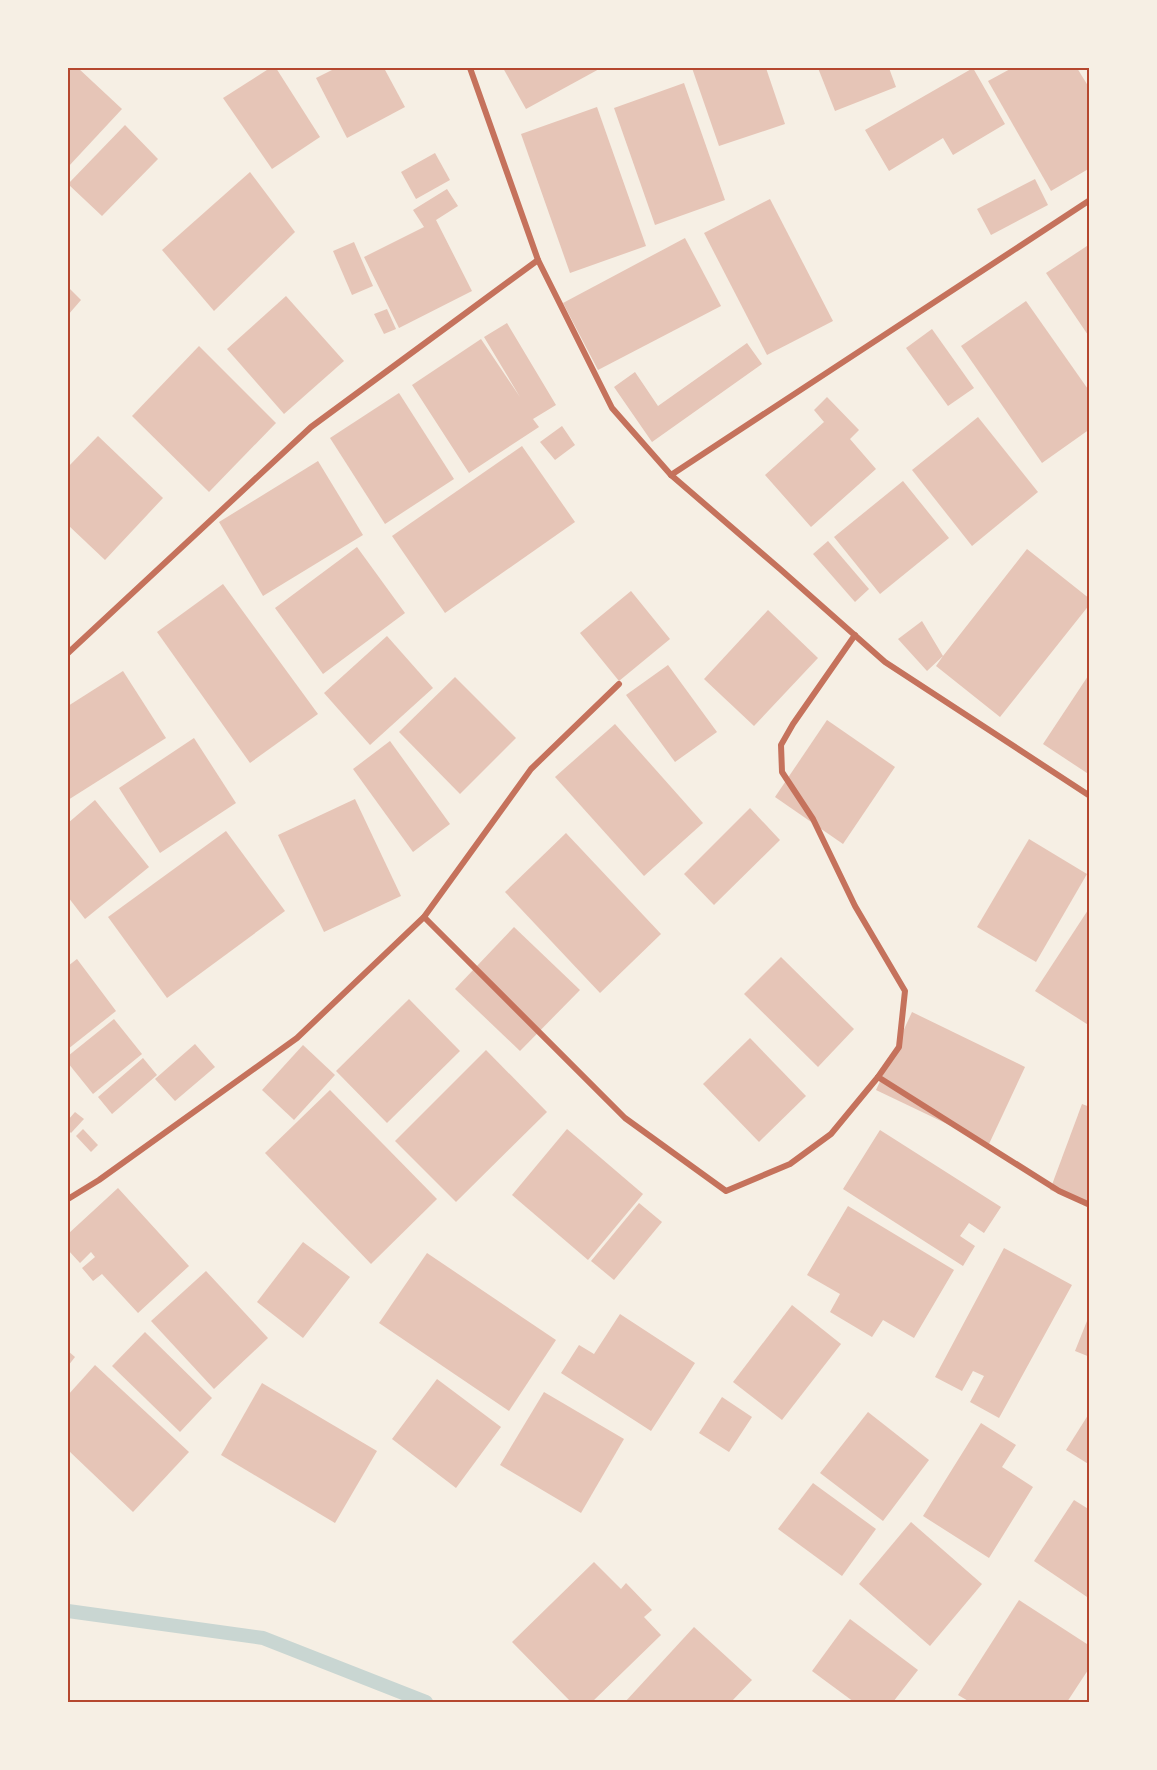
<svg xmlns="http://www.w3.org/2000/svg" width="1157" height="1770" viewBox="0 0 1157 1770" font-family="'Roboto Condensed',sans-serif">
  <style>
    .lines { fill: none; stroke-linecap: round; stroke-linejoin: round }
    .stream { stroke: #c9d6d2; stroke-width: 14 }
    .building { fill: #e6c5b7 }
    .minor { stroke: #c5725c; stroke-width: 6 }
    .neatline { fill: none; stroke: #b5482f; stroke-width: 2 }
  </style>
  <rect width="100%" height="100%" fill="#f6efe4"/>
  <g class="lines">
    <polyline class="stream" points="68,1611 263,1638 426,1702"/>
  </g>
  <g class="building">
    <polygon points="68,68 78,68 122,109 68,167"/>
    <polygon points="270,68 276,68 320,137 272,169 223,98"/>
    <polygon points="336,68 384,68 405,107 347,138 316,78"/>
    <polygon points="503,68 601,68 526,109"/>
    <polygon points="692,68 766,68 785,124 719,146"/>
    <polygon points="818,68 889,68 896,87 835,111"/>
    <polygon points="973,68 1005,124 953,155 943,138 889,171 865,130"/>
    <polygon points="1012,68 1077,68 1090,89 1090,168 1051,191 988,81"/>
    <polygon points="684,83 725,200 655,225 614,108"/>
    <polygon points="597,107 646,246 570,273 521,134"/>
    <polygon points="125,125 158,159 102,216 68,184"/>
    <polygon points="435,153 450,180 416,199 401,172"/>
    <polygon points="250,172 295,232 214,311 162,250"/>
    <polygon points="1035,179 1048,205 991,235 977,209"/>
    <polygon points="447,189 458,206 436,220 472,291 399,328 364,257 424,227 413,210"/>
    <polygon points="770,199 833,321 767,355 704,233"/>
    <polygon points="685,238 721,306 598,370 563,303"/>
    <polygon points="354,242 373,286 352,295 333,251"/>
    <polygon points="1090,244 1090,338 1046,273"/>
    <polygon points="68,287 81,300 68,315"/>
    <polygon points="286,296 344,361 284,414 227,349"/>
    <polygon points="1026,301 1090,392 1090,429 1042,463 961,346"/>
    <polygon points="387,309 396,329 384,334 374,314"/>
    <polygon points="507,323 556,405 533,419 539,427 469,473 412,385 481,339 520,397 484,337"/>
    <polygon points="932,329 974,388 948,406 906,348"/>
    <polygon points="747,343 762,364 652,442 614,387 635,372 658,406"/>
    <polygon points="199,346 276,423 209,492 132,416"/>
    <polygon points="399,393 454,479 385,524 330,438"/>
    <polygon points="827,397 859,430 850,439 876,469 811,527 765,475 824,422 814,410"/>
    <polygon points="978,417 1038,492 972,546 912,470"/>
    <polygon points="562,426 575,445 555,460 540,442"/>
    <polygon points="98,436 163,498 105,560 68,525 68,467"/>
    <polygon points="522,446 575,522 445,613 392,536"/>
    <polygon points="318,461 363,535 263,596 219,522"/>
    <polygon points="903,481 949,538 880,594 834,537"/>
    <polygon points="828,541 869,589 855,602 813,554"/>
    <polygon points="357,547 405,613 323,674 275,608"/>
    <polygon points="1027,549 1090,599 1090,604 1000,717 936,666 943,656 927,671 898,639 922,621 943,656"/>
    <polygon points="223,584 318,714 250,763 157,632"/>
    <polygon points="631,591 670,639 619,681 580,633"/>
    <polygon points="768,610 818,658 754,726 704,679"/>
    <polygon points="387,636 433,688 370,745 324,693"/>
    <polygon points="668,665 717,732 675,762 626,695"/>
    <polygon points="123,671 166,738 68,800 68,706"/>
    <polygon points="1090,673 1090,775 1043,744"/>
    <polygon points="455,677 516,738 460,794 399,732"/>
    <polygon points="827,720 895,767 843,844 775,797"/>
    <polygon points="615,724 703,823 644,876 555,777"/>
    <polygon points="194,738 236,803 160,853 119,788"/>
    <polygon points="390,741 450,824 413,852 353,769"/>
    <polygon points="355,799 401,896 324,932 278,835"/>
    <polygon points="95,800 149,867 85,919 68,897 68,823"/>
    <polygon points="750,808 780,840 714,905 684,874"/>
    <polygon points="226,831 285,911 167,998 108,917"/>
    <polygon points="566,833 661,934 600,993 505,892"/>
    <polygon points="1029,839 1087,874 1036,962 977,927"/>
    <polygon points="1090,907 1090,1026 1035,991"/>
    <polygon points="514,927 580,990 520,1051 455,989"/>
    <polygon points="781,957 854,1029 818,1067 744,994"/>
    <polygon points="77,959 116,1011 68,1049 68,966"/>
    <polygon points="409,999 460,1051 387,1123 336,1071"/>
    <polygon points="912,1012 1025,1067 989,1144 876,1090"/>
    <polygon points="114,1019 142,1054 93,1094 68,1063 68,1056"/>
    <polygon points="750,1038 806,1096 759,1142 703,1084"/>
    <polygon points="195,1044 215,1067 175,1101 155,1079"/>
    <polygon points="303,1045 335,1075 294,1120 262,1090"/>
    <polygon points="486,1050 547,1112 456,1202 395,1141"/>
    <polygon points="143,1058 157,1075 112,1114 98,1097"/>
    <polygon points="330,1090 437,1199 371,1264 265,1153"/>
    <polygon points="1082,1104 1090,1107 1090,1205 1050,1190"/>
    <polygon points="75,1112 84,1119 71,1133 68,1130 68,1120"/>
    <polygon points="83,1129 98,1145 91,1152 76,1136"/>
    <polygon points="567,1129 643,1194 588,1260 512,1195"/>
    <polygon points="880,1130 1001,1207 984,1233 969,1223 960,1236 975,1246 963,1266 843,1189"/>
    <polygon points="118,1188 189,1266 138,1313 102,1274 93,1281 82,1268 95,1257 91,1252 80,1263 68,1250 68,1234"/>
    <polygon points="639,1203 662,1222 614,1280 591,1261"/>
    <polygon points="848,1206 954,1270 914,1338 883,1320 872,1337 830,1312 840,1294 807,1275"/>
    <polygon points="303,1242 350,1277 303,1338 257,1302"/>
    <polygon points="1004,1248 1072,1285 999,1418 970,1402 984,1376 973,1371 962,1391 935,1377"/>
    <polygon points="427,1253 556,1340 509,1411 379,1323"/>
    <polygon points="206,1271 268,1338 214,1389 151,1321"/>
    <polygon points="792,1305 841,1344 782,1420 733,1382"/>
    <polygon points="620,1314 695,1363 651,1431 561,1373 579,1345 594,1354"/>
    <polygon points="1089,1316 1090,1316 1090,1357 1075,1351"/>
    <polygon points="145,1332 212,1398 180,1432 112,1366"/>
    <polygon points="68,1351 75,1357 68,1366"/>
    <polygon points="95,1365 189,1452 133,1512 68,1450 68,1395"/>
    <polygon points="437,1379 501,1427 456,1488 392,1439"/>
    <polygon points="262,1383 377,1451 335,1523 221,1455"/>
    <polygon points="544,1392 624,1439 581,1513 500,1465"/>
    <polygon points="722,1397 752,1417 729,1452 699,1433"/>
    <polygon points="868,1412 929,1460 883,1521 820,1473"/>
    <polygon points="1090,1412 1090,1465 1066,1450"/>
    <polygon points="981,1423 1016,1445 1002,1467 1033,1487 989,1558 923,1516"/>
    <polygon points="813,1483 876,1529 842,1576 778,1529"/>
    <polygon points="1074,1500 1090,1510 1090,1599 1034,1561"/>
    <polygon points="911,1522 982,1584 930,1646 859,1584"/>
    <polygon points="594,1562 621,1589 626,1583 652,1610 644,1617 661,1635 592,1702 571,1702 512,1642"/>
    <polygon points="1019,1600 1090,1646 1090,1667 1067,1702 970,1702 958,1695"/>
    <polygon points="850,1619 918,1670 893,1702 854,1702 812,1671"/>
    <polygon points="694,1627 752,1680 731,1702 625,1702"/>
  </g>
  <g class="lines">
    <g class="minor">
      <polyline points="470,68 538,260 612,408 671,475 780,569 885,662 1090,796"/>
      <polyline points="671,475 1090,200"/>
      <polyline points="68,653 311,427 538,260"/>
      <polyline points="424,917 625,1118 726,1191 790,1164 831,1134 878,1077 899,1047 905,991 855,906 813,819 782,772 781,745 793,724 855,635"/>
      <polyline points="878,1077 1059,1191 1090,1205"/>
      <polyline points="68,1199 99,1180 297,1038 424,917 531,769 619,684"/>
    </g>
  </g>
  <rect width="1157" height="1770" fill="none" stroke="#f6efe4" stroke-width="138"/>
  <rect x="69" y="69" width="1019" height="1632" class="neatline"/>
</svg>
